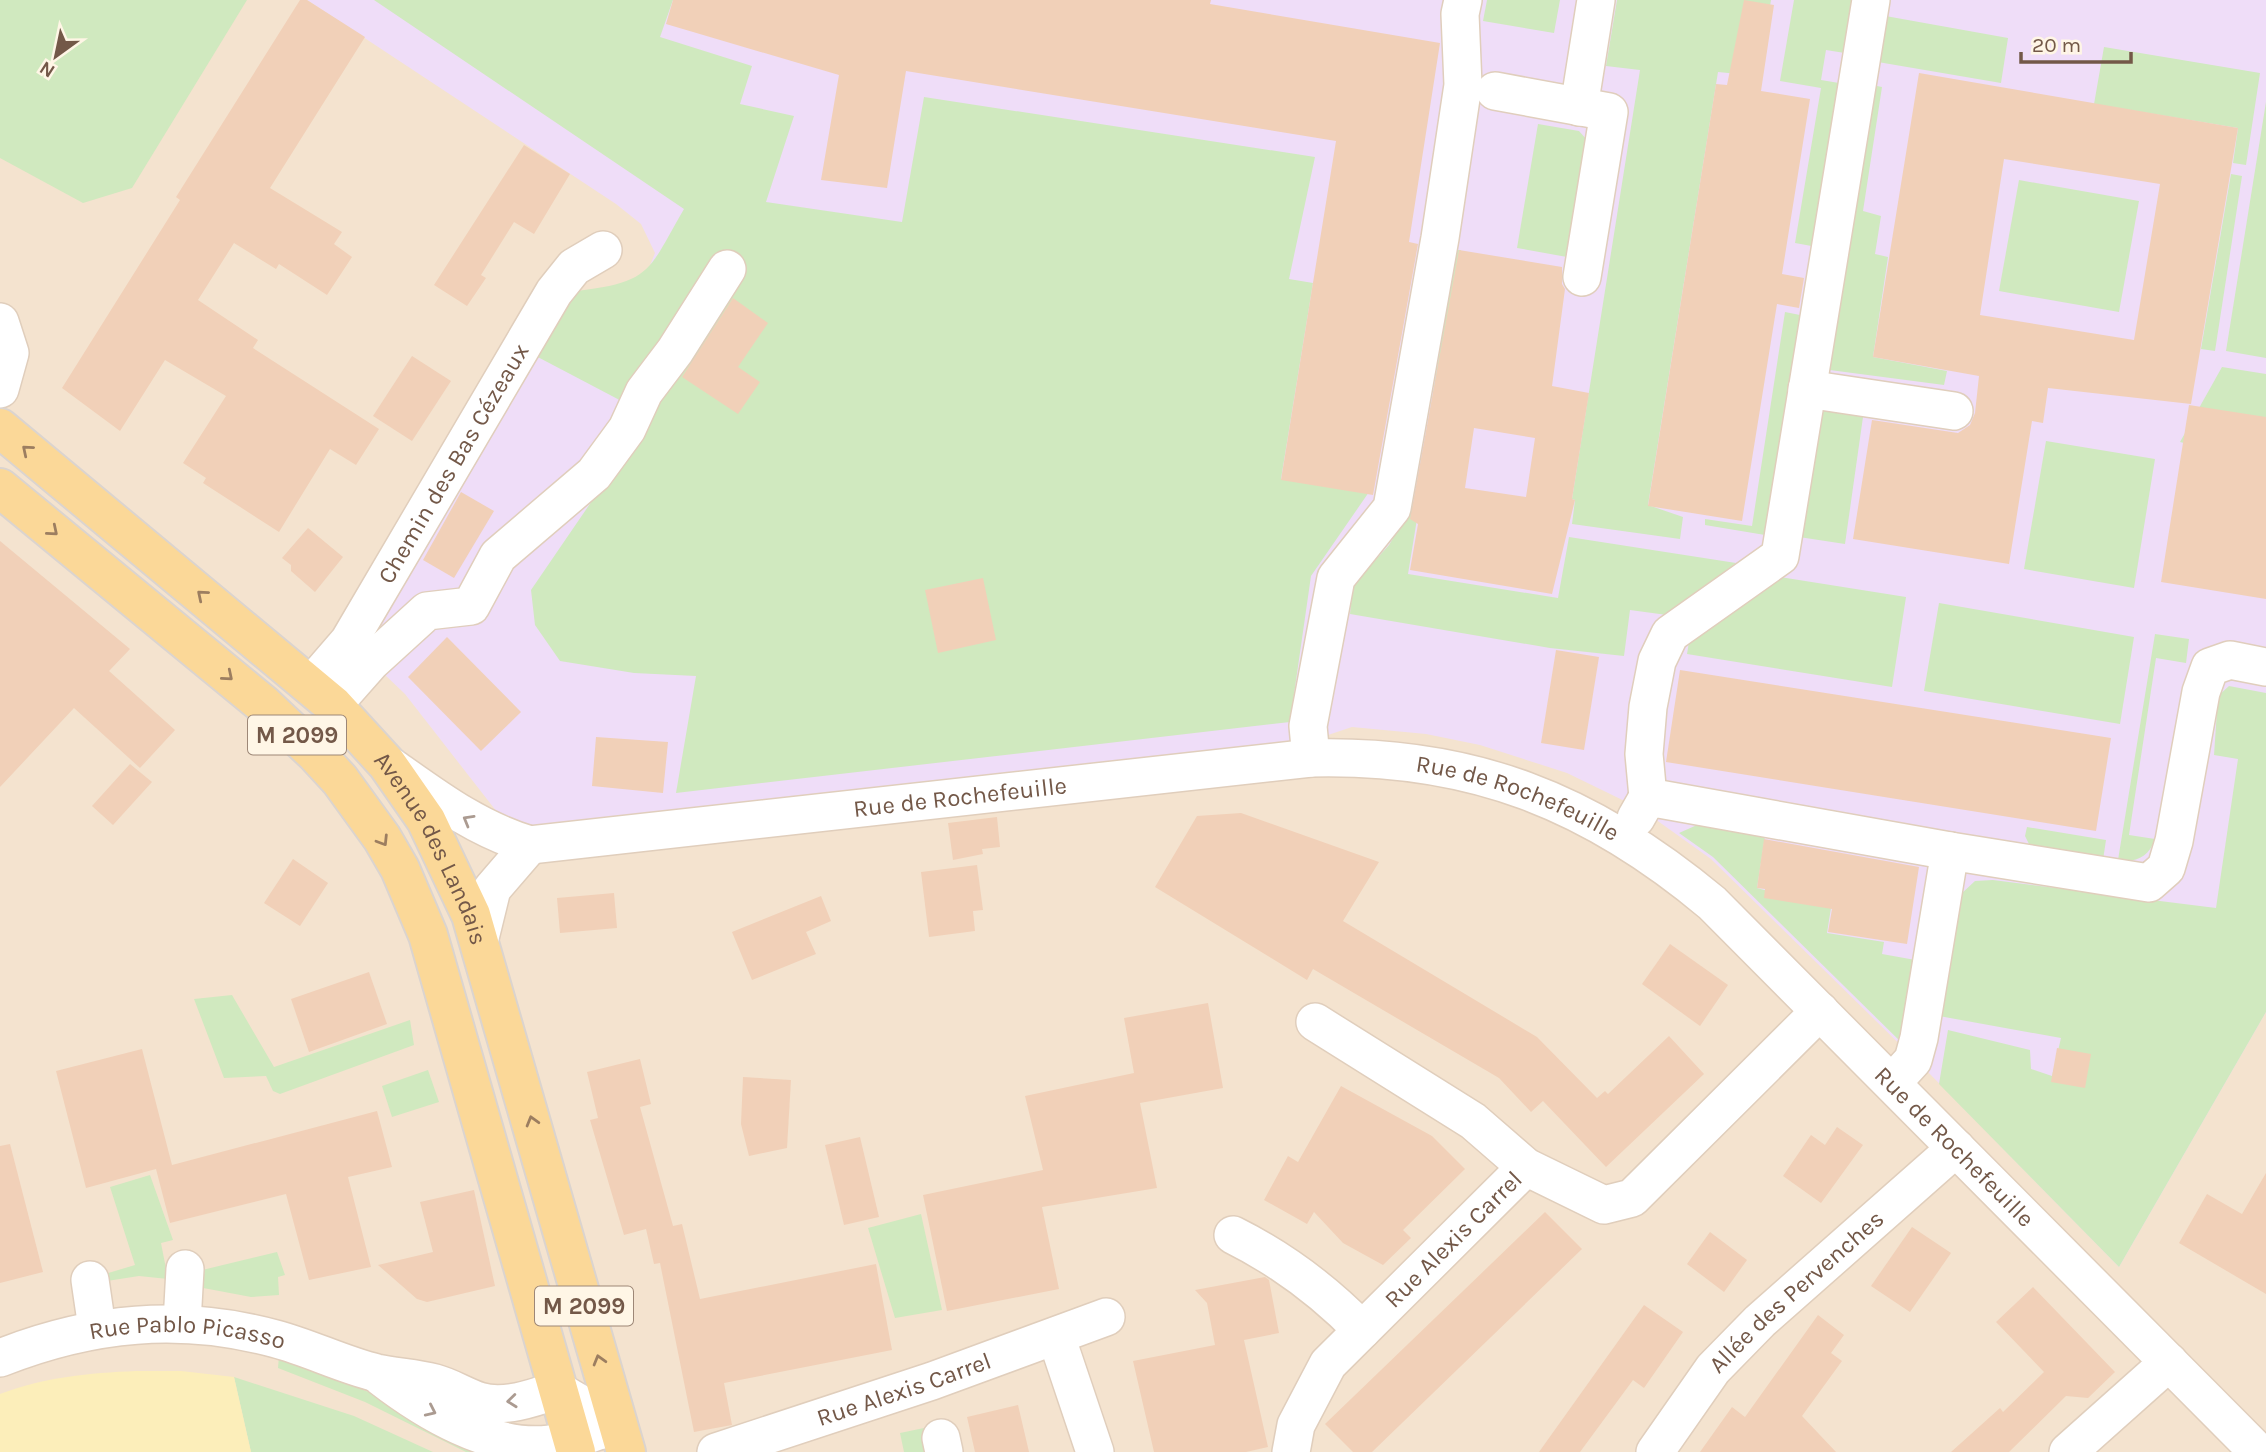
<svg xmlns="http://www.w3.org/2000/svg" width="2266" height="1452" viewBox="0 0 2266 1452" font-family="Karla,sans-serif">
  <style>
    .residential { fill: #f4e3cf }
    .education { fill: #efddf8 }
    .green { fill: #d0e9bf }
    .sand { fill: #fceeba }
    .building { fill: #f1d0b8; fill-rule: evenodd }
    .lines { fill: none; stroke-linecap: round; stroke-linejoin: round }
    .minor-casing { stroke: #e0cebc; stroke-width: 40 }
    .major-casing { stroke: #dbd4cf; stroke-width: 42 }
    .minor { stroke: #fff; stroke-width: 37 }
    .major { stroke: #fbd898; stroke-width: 38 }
    .oneway { stroke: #9c7e60 }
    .oneway2 { stroke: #ab9b91 }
    .labels { text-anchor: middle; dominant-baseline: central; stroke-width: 5; stroke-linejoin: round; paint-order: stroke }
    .shield { fill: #fff6e6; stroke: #9d8777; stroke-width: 2 }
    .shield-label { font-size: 23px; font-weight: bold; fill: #735848 }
    .street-label { font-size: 24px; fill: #735848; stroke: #fff6e6 }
  </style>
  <rect width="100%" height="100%" fill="#fcf2e0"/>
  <rect class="residential" x="0" y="0" width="2266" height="1452"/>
  <polygon class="education" points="307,0 2266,0 2266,1012 2119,1267 1928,1072 1711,859 1641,809 1567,773 1480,745 1426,734 1352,727 1310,741 528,828 497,812 405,694 362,653 562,306 625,287 649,268 655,253 641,224 616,204"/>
  <g class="green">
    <polygon points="0,0 247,0 132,188 83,203 0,158"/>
    <path d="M374,0h299l-13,37 92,29 -12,38 54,12 -28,86 136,20 22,-125 391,60 -26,122 24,4 -32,196 88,13 -58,84 -21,146 -614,71 20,-117 -62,-3 -74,-12 -25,-36 -4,-35 119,-174 -118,-62 45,-63c75,-9 71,-20 107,-82z"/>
    <polygon points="1487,0 1560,0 1554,33 1483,21"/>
    <polygon points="1617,0 1771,0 1759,76 1718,72 1648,505 1683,517 1680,539 1572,524 1575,500 1572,499 1640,70 1606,66"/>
    <polygon points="1794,0 1860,0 1851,54 1826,50 1821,80 1845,84 1817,247 1795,243 1821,88 1780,81"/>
    <polygon points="1880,15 2008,38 2001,83 1872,61"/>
    <polygon points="2104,47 2260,73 2246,165 2233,163 2238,128 2094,104"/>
    <polygon points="1867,84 1882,87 1863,211 1881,216 1875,254 1888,257 1873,357 1947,371 1944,385 1822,369"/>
    <polygon points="2266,102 2266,358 2226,351"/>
    <polygon points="1538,124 1579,131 1587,140 1567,257 1517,248"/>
    <polygon points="2231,174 2242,176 2215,351 2201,349"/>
    <polygon points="2019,180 2139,201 2119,312 1999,291"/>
    <polygon points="1456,250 1461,250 1408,574 1558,598 1569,537 1736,563 1667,615 1630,610 1624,656 1550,648 1350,614 1353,585 1389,545 1416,500"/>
    <polygon points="1785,312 1805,316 1771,536 1705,525 1705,519 1752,526"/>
    <polygon points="2222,367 2266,374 2266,418 2219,452 2180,442"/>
    <polygon points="1819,403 1864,410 1845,544 1799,537"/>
    <polygon points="2046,441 2155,459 2134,588 2024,569"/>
    <polygon points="1780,577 1906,597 1892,687 1687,654 1689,642"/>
    <polygon points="1939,603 2134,637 2120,724 1924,691"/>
    <path d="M2155,634l34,5 -3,24 -30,-5 -27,177 26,4c-6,18 -19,24 -37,21z"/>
    <polygon points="2229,686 2266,693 2266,1012 2119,1267 1939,1084 1948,1030 2030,1050 2031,1069 2052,1076 2061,1038 1939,1016 1961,894 1975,881 1993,880 2216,908 2238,759 2214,755 2218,696"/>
    <polygon points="1706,821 1766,830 1757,888 1831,908 1827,933 1884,942 1882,954 1921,961 1907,1048 1713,857 1679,833"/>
    <polygon points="2027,827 2106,840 2103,860 2030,846 2025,836"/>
    <polygon points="232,995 274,1067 410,1020 414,1045 280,1094 273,1091 266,1076 224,1078 194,999"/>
    <polygon points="428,1070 439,1102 392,1117 382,1086"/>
    <polygon points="150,1175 173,1240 161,1243 168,1279 139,1276 107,1281 105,1274 135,1265 110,1187"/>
    <polygon points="921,1214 942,1310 895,1318 868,1228"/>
    <polygon points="277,1252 285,1275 278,1277 279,1295 251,1297 198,1287 194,1272"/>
    <polygon points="279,1356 391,1401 503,1452 466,1452 365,1402 278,1368"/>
    <polygon points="234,1377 354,1416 433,1452 251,1452"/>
    <polygon points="924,1428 929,1452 904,1452 900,1433"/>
  </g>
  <path class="sand" d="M136,1371h45l53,6 17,75h-251v-58c45,-17 89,-21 136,-23z"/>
  <g class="building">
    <polygon points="300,0 307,0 365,37 270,188 342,232 334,244 352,257 327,295 279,264 276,269 234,243 198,300 258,340 253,348 379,429 356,465 330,449 279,532 203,483 206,478 183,463 226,396 165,360 120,431 62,388 180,200 176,197"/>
    <polygon points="673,0 1211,0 1210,4 1440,43 1409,242 1418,244 1373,495 1281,480 1336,141 906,71 887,188 821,180 839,75 666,24"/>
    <polygon points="1744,0 1774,5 1761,91 1810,99 1782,274 1804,278 1799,308 1777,304 1742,521 1648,506 1716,84 1727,85"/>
    <path d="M1919,73l319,55 -47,276 -143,-16 -5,35 -11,-2 -23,143 -156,-25 19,-119 86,13 12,-8 5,-12 4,-37 -106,-19zM2004,159l156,25 -26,156 -154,-25z"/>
    <polygon points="524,145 570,174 534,234 514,222 481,275 486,278 467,306 434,285"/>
    <path d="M1459,250l103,17v17l3,5 -13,97 37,7 -17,106 3,1 -23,94 -142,-24 8,-46 -8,-5zM1474,428l61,10 -9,59 -61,-9z"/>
    <polygon points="733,298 768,323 738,367 760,382 738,414 682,377"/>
    <polygon points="412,356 451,381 412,441 373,416"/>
    <polygon points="2189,405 2266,417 2266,599 2161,582"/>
    <polygon points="461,492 494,511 454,578 423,560"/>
    <polygon points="308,528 343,557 315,592 291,571 291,565 282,558"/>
    <polygon points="0,541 130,649 109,671 175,730 140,768 74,708 0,787"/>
    <polygon points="983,578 996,640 938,653 925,590"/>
    <polygon points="447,637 521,712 481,751 408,677"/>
    <polygon points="1556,650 1599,657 1584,750 1541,743"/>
    <polygon points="1680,670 2111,738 2096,831 1666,762"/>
    <polygon points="596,737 668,742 663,793 592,786"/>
    <polygon points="130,764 152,782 113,825 92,806"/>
    <polygon points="1241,813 1379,862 1343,921 1537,1037 1597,1098 1605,1091 1608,1094 1669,1036 1704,1074 1606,1167 1543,1101 1531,1112 1499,1078 1313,969 1307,980 1155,887 1197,816"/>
    <polygon points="997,817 1000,847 982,849 983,854 953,860 948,823"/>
    <polygon points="1764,839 1919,867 1907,944 1828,932 1832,909 1764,898 1765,889 1757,888"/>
    <polygon points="293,859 328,883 300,926 264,903"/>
    <polygon points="977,865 983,910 973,911 975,931 929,937 921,872"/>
    <polygon points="614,893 617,928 560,933 557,898"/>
    <polygon points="821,896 831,921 806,932 816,954 752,980 732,932"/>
    <polygon points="1670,944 1728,985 1700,1026 1642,984"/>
    <polygon points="369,972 387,1024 309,1052 291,999"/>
    <polygon points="1208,1003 1223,1088 1140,1103 1157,1188 1042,1207 1059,1289 947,1311 923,1195 1043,1170 1025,1096 1134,1073 1124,1018"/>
    <polygon points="2057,1048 2091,1054 2085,1088 2051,1082"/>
    <polygon points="142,1049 172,1165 377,1111 392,1167 348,1177 371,1267 309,1280 286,1194 170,1223 156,1169 86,1188 56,1071"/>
    <polygon points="640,1059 651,1104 640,1107 673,1226 682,1224 700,1299 876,1264 892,1350 724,1383 732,1425 694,1432 660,1263 654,1264 646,1229 624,1235 590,1120 598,1118 587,1072"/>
    <polygon points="743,1077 791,1080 787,1148 749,1156 741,1124"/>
    <polygon points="1341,1086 1432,1136 1465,1169 1403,1230 1411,1238 1383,1265 1343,1243 1314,1212 1307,1224 1264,1200 1288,1156 1298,1162"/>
    <polygon points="1837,1127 1863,1145 1821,1203 1783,1176 1811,1135 1825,1145"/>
    <polygon points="860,1137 879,1217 844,1225 825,1145"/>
    <polygon points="10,1144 43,1272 0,1283 0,1146"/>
    <polygon points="2266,1173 2266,1294 2179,1243 2207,1194 2242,1214"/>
    <polygon points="474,1190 495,1286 427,1302 417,1299 378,1265 433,1252 420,1202"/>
    <polygon points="1545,1212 1582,1249 1372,1452 1353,1452 1325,1424"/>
    <polygon points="1912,1227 1951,1253 1910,1312 1871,1286"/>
    <polygon points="1710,1232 1747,1260 1724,1292 1687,1264"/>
    <polygon points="1265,1277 1269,1280 1279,1333 1244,1340 1268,1447 1246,1452 1154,1452 1133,1361 1215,1345 1207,1303 1195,1290"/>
    <polygon points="2033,1287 2115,1372 2088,1398 2066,1396 2009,1452 1951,1452 2000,1408 2003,1412 2044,1372 1996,1322"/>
    <polygon points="1644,1305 1683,1332 1644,1388 1633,1380 1580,1452 1539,1452"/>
    <polygon points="1818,1315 1844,1335 1831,1353 1842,1361 1802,1416 1836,1452 1700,1452 1732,1407 1745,1417"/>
    <polygon points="1018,1405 1029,1452 975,1452 967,1417"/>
  </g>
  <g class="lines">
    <g class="minor-casing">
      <g id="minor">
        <polyline points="1495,91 1609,112 1582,277"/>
        <polyline points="1579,107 1596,0"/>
        <polyline points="0,322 10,353 0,389"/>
        <polyline points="1807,389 1954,411"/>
        <path id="s1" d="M311,685l38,-44 205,-349 20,-25 29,-17"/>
        <polyline points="333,705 371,662 427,611 471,606 498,556 594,474 627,429 644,392 675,351 727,269"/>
        <polyline points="1311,758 1308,726 1336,578 1392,508 1440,238 1463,85 1460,14 1463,0"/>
        <path id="s2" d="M392,767c45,32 85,62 138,78l781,-87c160,-4 279,43 401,145l546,549"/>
        <polyline points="1648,797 1644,754 1648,707 1657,661 1670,634 1780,556 1871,0"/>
        <polyline points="1636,818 1648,797 1950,851"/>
        <polyline points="479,942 492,889 530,845"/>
        <polyline points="1315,1022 1473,1121 1526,1167 1604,1205 1632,1198 1820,1011"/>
        <polyline points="1892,1083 1913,1060 1919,1038 1950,851 2149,883 2166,868 2174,841 2201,692 2210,667 2230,660 2266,667"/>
        <path d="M1233,1235c48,24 91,56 129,95"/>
        <polyline points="90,1280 97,1328"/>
        <polyline points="182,1323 185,1269"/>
        <polyline points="1056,1336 1095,1452"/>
        <path id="s3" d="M0,1358c91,-36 180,-45 276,-19 34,9 67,26 101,34 19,4 39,5 58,10 15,4 29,13 44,18 24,8 55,-3 78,-11l61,36"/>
        <path d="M381,1377c44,34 110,74 168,67 18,-2 36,-9 53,-14"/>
        <polyline points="941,1438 944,1452"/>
        <path id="s4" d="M716,1452l216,-71 174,-64"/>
        <path id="s5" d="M1291,1452l5,-27 32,-61 198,-197"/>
        <path id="s6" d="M1655,1452l58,-83 47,-48 196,-173"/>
        <polyline points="2068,1452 2169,1362"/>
      </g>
    </g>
    <g class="major-casing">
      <g id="major">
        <path id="s7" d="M0,428l333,277 54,59 39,56 45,95 155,537"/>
        <polyline points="0,488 264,705 316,754 340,780 382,838 400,869 428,935 576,1452"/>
      </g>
    </g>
    <use href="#minor" class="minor"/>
    <use href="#major" class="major"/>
  </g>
  <defs><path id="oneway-chevron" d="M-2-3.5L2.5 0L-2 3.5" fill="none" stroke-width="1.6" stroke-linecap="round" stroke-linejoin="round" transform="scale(1.75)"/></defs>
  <g class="oneway">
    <use href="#oneway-chevron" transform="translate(27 450) rotate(-140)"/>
    <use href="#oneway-chevron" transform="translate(53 531) rotate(40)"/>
    <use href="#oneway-chevron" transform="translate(202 595) rotate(-140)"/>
    <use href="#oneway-chevron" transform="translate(228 676) rotate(40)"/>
    <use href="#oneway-chevron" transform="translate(383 841) rotate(58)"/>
    <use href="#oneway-chevron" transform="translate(532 1121) rotate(-106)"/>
    <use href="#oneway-chevron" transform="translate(599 1360) rotate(-106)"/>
  </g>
  <g class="oneway2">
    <use href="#oneway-chevron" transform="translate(468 820) rotate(-150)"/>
    <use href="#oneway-chevron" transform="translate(512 1401) rotate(174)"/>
    <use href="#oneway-chevron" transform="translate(431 1411) rotate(25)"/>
  </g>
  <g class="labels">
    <g class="shield">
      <rect x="248" y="715.5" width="98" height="39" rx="5"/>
      <rect x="535" y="1286.5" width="98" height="39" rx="5"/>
    </g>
    <g class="shield-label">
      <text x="297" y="735">M 2099</text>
      <text x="584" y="1306">M 2099</text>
    </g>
    <g class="street-label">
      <text stroke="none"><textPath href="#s1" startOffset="264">Chemin des Bas Cézeaux</textPath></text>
      <text stroke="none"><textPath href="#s2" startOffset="592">Rue de Rochefeuille</textPath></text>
      <text stroke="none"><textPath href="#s2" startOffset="1158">Rue de Rochefeuille</textPath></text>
      <text stroke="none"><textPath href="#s7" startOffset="609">Avenue des Landais</textPath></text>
      <text stroke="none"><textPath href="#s2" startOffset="1726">Rue de Rochefeuille</textPath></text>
      <text stroke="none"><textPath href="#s5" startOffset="273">Rue Alexis Carrel</textPath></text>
      <text stroke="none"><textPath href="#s6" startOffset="215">Allée des Pervenches</textPath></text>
      <text stroke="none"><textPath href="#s3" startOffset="192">Rue Pablo Picasso</textPath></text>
      <text stroke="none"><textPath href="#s4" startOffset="198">Rue Alexis Carrel</textPath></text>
    </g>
  </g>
  <g transform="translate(56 56) rotate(213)" stroke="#fff6e6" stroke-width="5" paint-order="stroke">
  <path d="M0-5L12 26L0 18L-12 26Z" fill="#735848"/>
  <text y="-10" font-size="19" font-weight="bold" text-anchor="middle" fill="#735848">N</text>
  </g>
  <path d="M2021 52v10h110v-10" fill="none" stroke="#735848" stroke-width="3.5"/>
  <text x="2032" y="52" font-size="21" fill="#735848" stroke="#fff6e6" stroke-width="5" paint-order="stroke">20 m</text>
</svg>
